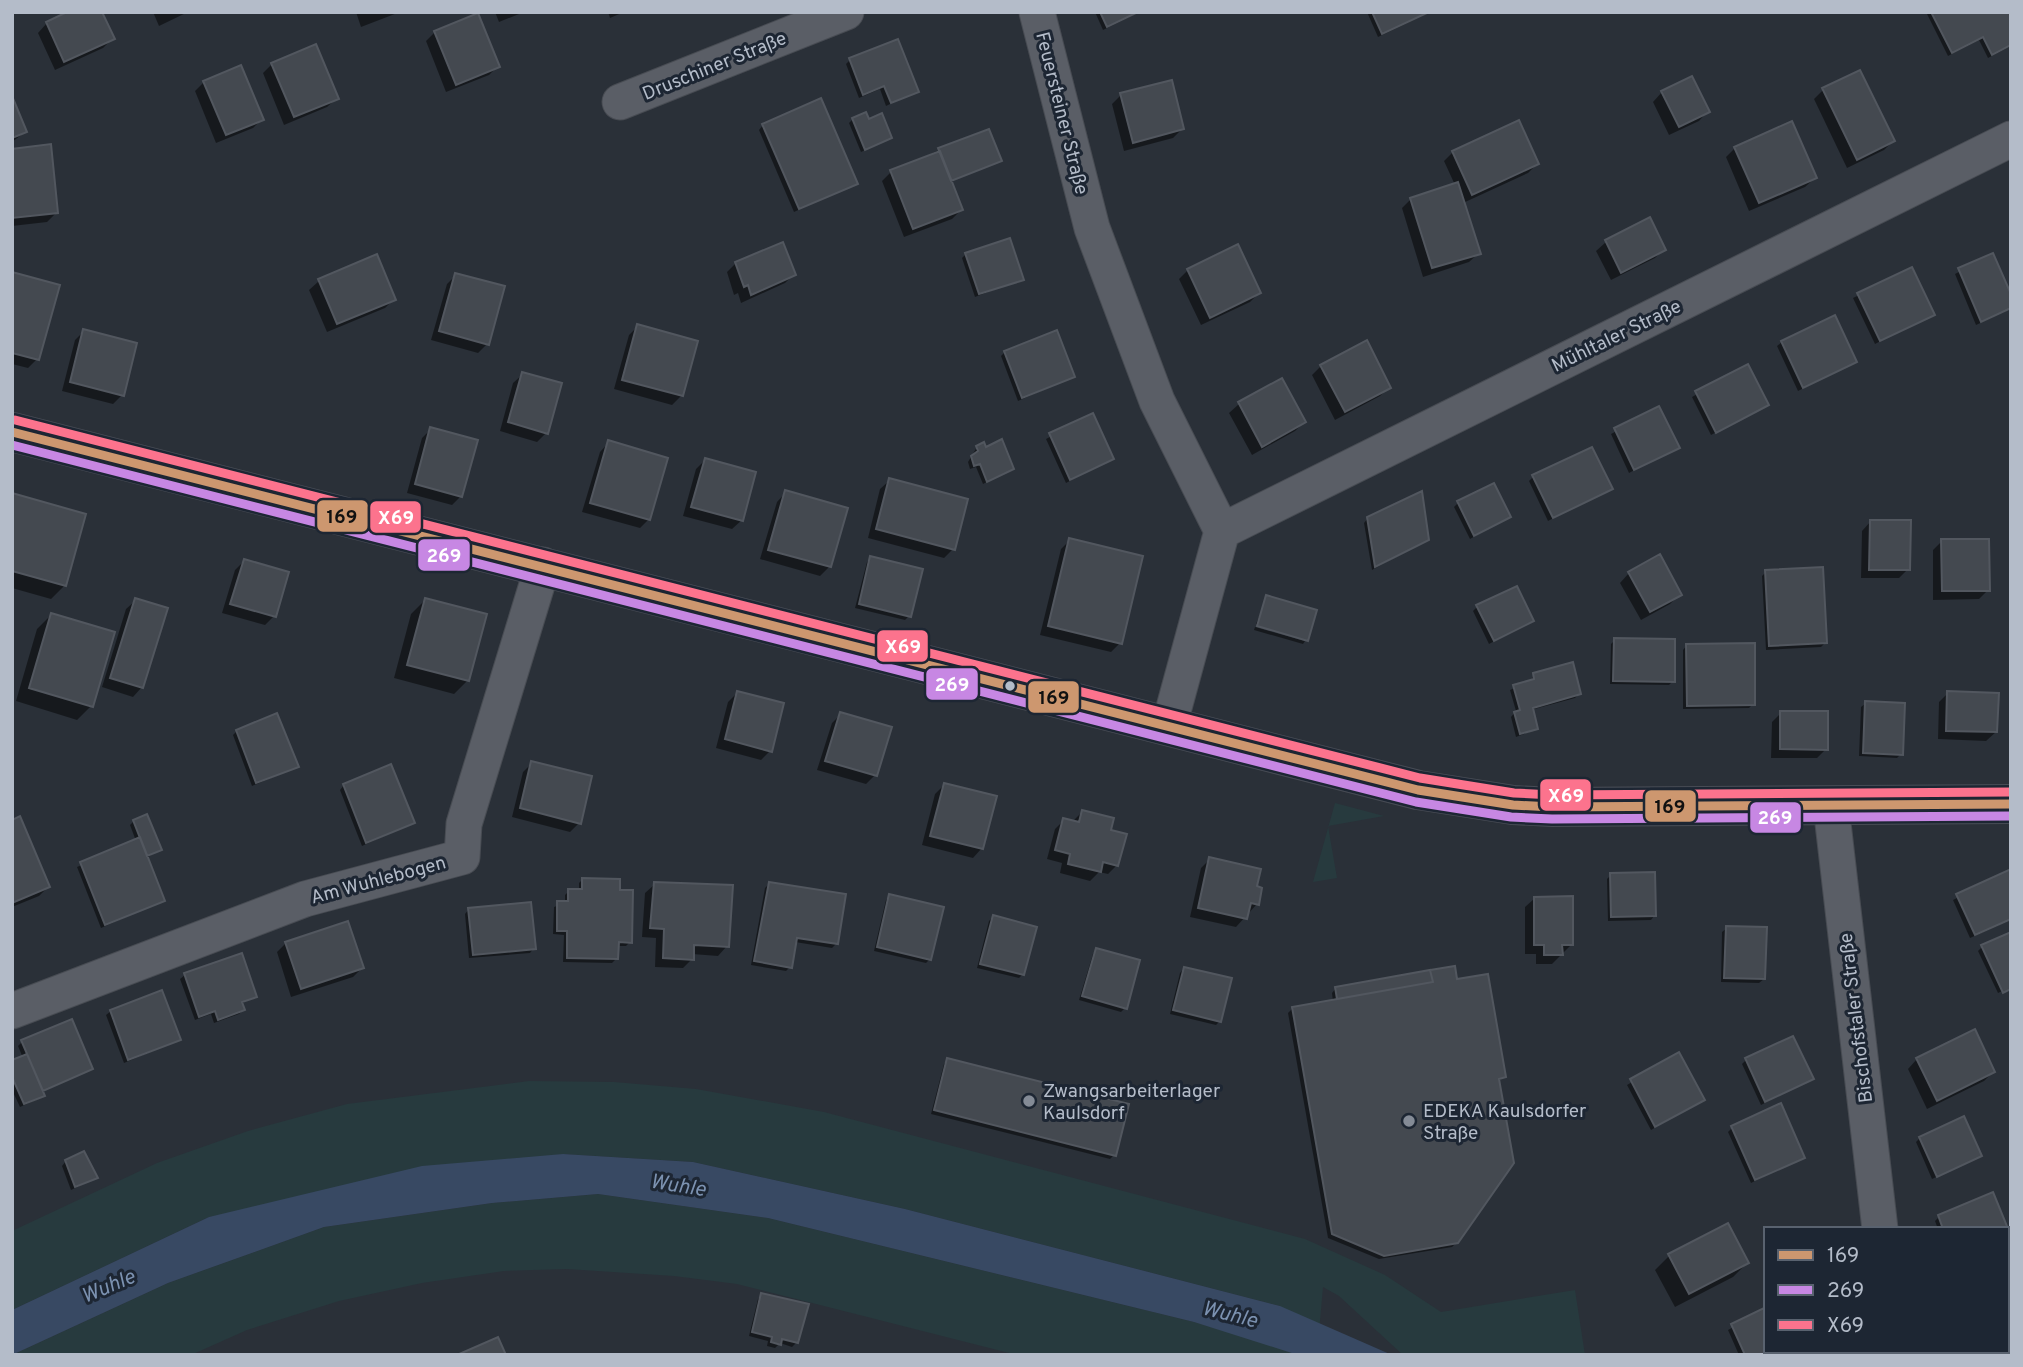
<svg xmlns="http://www.w3.org/2000/svg" width="2023" height="1367" viewBox="0 0 2023 1367" font-family="Overpass,sans-serif">
<style>
.green{fill:#273a3e}
.water{fill:#384963}
.shadow{fill:#0007}
.building{fill:#444950;stroke:#52575f;stroke-width:2}
.lines{fill:none;stroke-linecap:round;stroke-linejoin:round}
.minor-casing{stroke:#484c53;stroke-width:37}
.major-casing{stroke:#484c55;stroke-width:40}
.minor{stroke:#5a5e66;stroke-width:35}
.major{stroke:#5c6168;stroke-width:38}
.bus-1-casing{stroke:#1d2633;stroke-width:14}
.bus-2-casing{stroke:#1d2633;stroke-width:14}
.bus-3-casing{stroke:#1d2633;stroke-width:14}
.bus-1{stroke:#cd976f;stroke-width:9}
.bus-2{stroke:#c787e3;stroke-width:9}
.bus-3{stroke:#fc738d;stroke-width:9}
.bus-dot{fill:#b4bcc9;stroke:#1d2633;stroke-width:2.5}
.poi-dot{fill:#848b96;stroke:#1d2633;stroke-width:2.5}
.labels{text-anchor:middle;stroke-width:6;stroke-linejoin:round;paint-order:stroke}
.street-label{font-size:19px;fill:#b4bcc9;stroke:#1d2633}
.poi-label{font-size:19px;fill:#b4bcc9;stroke:#1d2633;text-anchor:start}
.water-label{font-size:21px;font-style:italic;fill:#7c92b1;stroke:#1d2633}
.line-badge{stroke:#1d2633;stroke-width:2.5}
.badge-label{font-size:19px;text-anchor:middle;font-weight:bold;fill:#fff}
.pale-badge-label{font-size:19px;text-anchor:middle;font-weight:bold;fill:#111}
</style>
<rect width="100%" height="100%" fill="#2a3038"/>
<path class="green" d="M1335 803 1384 816 1328 826 1337 878 1313 882Z
M529 1081 614 1082 696 1089 824 1112 1305 1239 1385 1275 1441 1312 1575 1290 1585 1355H1403L1339 1296 1323 1287 1317 1355H1017L737 1284 674 1276 567 1269 504 1271 422 1283 339 1301 247 1330 191 1355H12L168 1283 324 1227 492 1203 598 1194 768 1218 1194 1322 1293 1351 1280 1306 905 1209 693 1162 563 1154 209 1217 12 1310V1231L157 1163 248 1131 347 1104Z"/>
<path class="water" d="M563 1154 693 1162 905 1209 1280 1306 1392 1355H1298L1194 1322 768 1218 598 1194 492 1203 324 1227 168 1283 12 1355V1310L209 1217 422 1166Z"/>
<path class="shadow" d="M153 12H188L159 26Z
M356 12H400L361 27Z
M495 12H524L499 22Z
M608 12H624L610 18Z
M1095 12H1140L1103 30Z
M1367 12H1431L1378 37Z
M1926 12H2011V46L1988 58 1979 40 1948 56Z
M47 23 112 39 103 48 55 70 38 33Z
M435 32 498 66 489 75 446 92 426 41Z
M850 60 917 91 886 106 880 89 859 98 846 64Z
M272 64 337 98 327 107 284 125 263 73Z
M204 82 262 119 253 128 216 143 195 91Z
M1823 90 1893 141 1884 150 1847 168 1814 99Z
M1662 92 1708 111 1699 121 1669 135 1653 102Z
M1121 95 1182 129 1173 138 1124 151 1112 104Z
M12 100 25 132 12 142Z
M853 119 868 121 890 138 861 152 849 123Z
M763 125 856 183 794 212 759 130Z
M1735 148 1815 178 1805 187 1749 211 1726 157Z
M12 150 56 213 47 222 12 226Z
M939 150 999 161 950 182 961 210 952 219 904 237 882 181 891 172Z
M1453 152 1537 164 1528 173 1463 203 1479 253 1469 262 1423 277 1402 208 1411 199 1455 185 1444 161Z
M1649 219 1664 249 1655 258 1611 280 1596 251 1606 242Z
M966 254 1022 279 975 297 962 258Z
M1992 255 2011 299V309L1976 325 1955 274Z
M376 256 394 299 385 308 327 332 309 290 319 281Z
M736 263 794 274 785 283 741 303 738 293 734 295 727 272Z
M1911 269 1932 314 1875 344 1853 298Z
M1188 270 1259 293 1250 302 1201 325 1179 279Z
M12 274 37 359 28 368 12 364Z
M456 275 487 344 478 353 431 340 447 284Z
M638 326 682 395 672 405 614 389 629 335Z
M84 331 122 395 113 404 62 391 75 340Z
M1782 342 1855 362 1798 391 1777 346Z
M1005 352 1073 377 1018 401 1001 356Z
M1321 366 1389 387 1380 396 1335 420 1312 375Z
M1747 366 1767 405 1711 435 1692 397Z
M523 374 546 433 537 442 500 431 513 383Z
M1281 380 1304 422 1295 431 1252 455 1229 413 1239 404Z
M1659 409 1677 447 1629 473 1611 434Z
M1092 415 1112 459 1066 483 1046 439Z
M431 429 461 496 452 505 407 493 422 438Z
M609 442 649 519 640 528 582 512 600 452Z
M977 447 985 449 1012 469 983 484 976 467 970 469 968 462Z
M705 460 742 520 732 529 683 516 696 469Z
M1533 477 1610 488 1548 521 1529 481Z
M890 480 953 549 944 558 868 538 880 489Z
M786 492 846 509 829 567 820 576 760 559 777 502Z
M12 495 65 585 51 599 12 588Z
M1458 503 1509 517 1470 539 1454 507Z
M1368 518 1427 540 1372 570 1364 523Z
M1871 521 1908 569 1899 578H1861L1862 531Z
M1070 540 1120 643 1111 652 1040 635 1061 549Z
M1942 541 1988 590 1979 599 1933 600V550Z
M871 558 909 616 905 620 855 608 867 562Z
M244 561 274 616 265 625 222 613 235 570Z
M1766 572 1825 643 1821 647 1766 650 1762 576Z
M1629 573 1680 594 1670 604 1641 620 1620 583Z
M1267 597 1307 638 1256 624Z
M136 600 142 687 133 697 102 687 126 609Z
M425 600 468 680 454 694 394 678 411 614Z
M1477 607 1532 621 1489 644 1473 611Z
M51 615 91 706 77 720 16 701 37 629Z
M1255 627 1305 641 1303 644 1254 630Z
M1615 640 1673 681 1669 685 1610 684 1611 644Z
M1687 645 1753 704 1749 708 1683 709V650Z
M1534 674 1579 694 1575 698 1531 710 1537 729 1516 737 1511 717 1516 711 1510 690 1531 681Z
M737 693 770 751 761 760 716 748 728 702Z
M1948 693 1996 732 1986 741 1938 739 1939 702Z
M1866 703 1901 754 1897 758 1859 756 1861 707Z
M1781 713 1826 749 1817 758H1771L1772 722Z
M841 714 875 775 866 784 817 770 832 723Z
M237 731 297 767 252 786 233 735Z
M532 763 579 823 570 832 512 817 523 772Z
M344 785 413 823 362 846 340 790Z
M944 785 982 848 973 858 922 845 935 794Z
M1082 812 1109 832 1117 865 1108 874 1099 872 1090 881 1060 873 1062 863 1047 859 1055 829 1064 820 1073 821Z
M12 821 48 887 39 896 12 907Z
M134 821 160 850 146 858 163 901 101 928 77 867 136 841 130 825Z
M1210 859 1255 888 1257 904 1236 927 1190 917 1201 868Z
M2011 871V920L1970 938 1953 900Z
M1611 875 1655 915 1651 920 1608 921 1607 879Z
M583 879 618 892 630 942 626 946H617L616 959 612 963 563 962 564 935 553 934 554 907 565 903V895L569 891H579V883Z
M655 884 727 946 718 956 692 954V959L683 968 655 967 656 938 642 937 645 893Z
M769 884 836 944 832 948 795 942 790 967 786 971 751 965 765 888Z
M890 896 930 959 926 963 874 951 886 900Z
M1535 898 1572 944 1552 964H1536V954H1525V907Z
M469 909 534 948 530 953 469 958 465 914Z
M993 917 1023 974 1019 978 977 968 989 921Z
M1727 928 1764 979 1759 983 1721 982 1722 932Z
M286 943 362 968 353 977 291 997 277 952Z
M1982 947 2011 987 1998 993 1978 951Z
M1097 950 1125 1008 1121 1012 1079 1000 1093 954Z
M1184 968 1220 1021 1216 1025 1170 1014 1180 973Z
M1453 968 1456 981 1504 1077 1498 1081 1457 1242 1452 1247 1379 1259 1328 1238 1288 1013 1292 1009 1333 1002 1332 993 1336 988Z
M185 975 255 996 241 1004 243 1010 239 1014 214 1023 211 1014 195 1020 180 979Z
M111 1011 179 1040 124 1063 106 1015Z
M22 1042 91 1069 42 1092 38 1099 20 1107 12 1090V1062L23 1058 18 1046Z
M1679 1054 1703 1100 1651 1130 1627 1085Z
M1917 1059 1993 1072 1984 1081 1927 1109 1908 1069Z
M948 1060 1114 1155 1110 1159 931 1114 944 1064Z
M1746 1060 1812 1079 1761 1105 1742 1064Z
M1732 1128 1803 1157 1751 1183 1728 1132Z
M1920 1138 1980 1156 1932 1179 1916 1142Z
M66 1161 96 1178 71 1190 62 1166Z
M1992 1194 2006 1229H1938L1935 1221 1939 1217Z
M1669 1256 1747 1263 1733 1277 1675 1307 1655 1270Z
M762 1295 796 1343 792 1347 780 1343 775 1348 767 1346 768 1341 749 1336 758 1299Z
M1763 1311 1766 1351 1783 1355H1739L1728 1330Z
M2007 1315 2011 1322 2007 1328Z
M1950 1351H1963L1956 1355Z"/>
<path class="building" d="M67 12H102L115 39 64 62 46 22Z
M1100 12H1138L1107 27Z
M1372 12H1429L1382 34Z
M1931 12H2011V45L1992 55 1983 37 1952 53Z
M478 13 500 67 456 85 434 31Z
M898 39 919 92 891 103 884 86 863 95 849 58Z
M316 44 339 99 294 117 271 63Z
M241 65 264 120 226 135 203 81Z
M1860 70 1895 141 1857 160 1822 88Z
M1692 76 1710 112 1679 127 1661 91Z
M1172 80 1184 129 1133 143 1120 93Z
M12 96 27 132 12 138Z
M821 98 858 184 799 209 762 124Z
M866 112 869 119 882 113 892 138 865 150 852 118Z
M1519 120 1539 164 1472 195 1452 151Z
M1792 121 1817 178 1759 203 1734 147Z
M989 129 1002 161 951 181 938 148Z
M51 144 58 213 12 218V149Z
M940 151 963 210 913 229 890 170Z
M1458 182 1481 254 1432 268 1410 198Z
M1650 217 1666 250 1621 273 1605 240Z
M1010 238 1024 280 979 294 965 253Z
M783 242 796 275 751 295 748 285 744 287 735 262Z
M1238 244 1261 293 1210 318 1187 269Z
M1993 253 2011 294V308L1981 322 1958 268Z
M377 254 396 300 337 324 318 279Z
M1912 267 1935 315 1880 341 1857 293Z
M12 272 60 285 39 360 12 353Z
M455 273 505 286 489 345 439 331Z
M1835 315 1857 362 1803 388 1781 341Z
M637 324 698 341 683 396 622 380Z
M83 329 137 343 124 396 70 382Z
M1057 330 1075 377 1022 398 1004 351Z
M1367 340 1391 388 1345 412 1320 365Z
M1748 364 1769 405 1716 433 1695 391Z
M522 372 562 383 548 434 508 422Z
M1282 378 1306 422 1262 447 1238 402Z
M1659 406 1680 448 1634 470 1614 428Z
M1093 413 1114 459 1070 480 1049 433Z
M430 427 478 440 462 497 415 484Z
M1002 439 1014 469 987 482 980 464 974 466 971 456 978 451 976 446 984 442 986 447Z
M608 440 668 458 650 520 590 503Z
M1592 447 1613 489 1553 518 1532 475Z
M705 458 756 472 743 521 691 507Z
M889 478 968 499 955 550 876 529Z
M1494 483 1511 517 1474 536 1457 501Z
M785 490 848 508 831 567 768 550Z
M1422 491 1429 540 1375 567 1367 517Z
M12 493 86 514 66 586 12 571Z
M1870 520H1911L1910 570H1869Z
M1069 538 1143 556 1122 644 1048 626Z
M1941 539H1989L1990 591H1942Z
M1660 554 1682 595 1650 612 1628 572Z
M870 556 923 569 911 617 859 604Z
M244 559 289 572 276 617 230 604Z
M1823 567 1827 643 1769 646 1765 570Z
M1517 586 1534 621 1494 641 1476 605Z
M1266 595 1317 610 1308 641 1257 626Z
M135 598 168 608 143 688 110 678Z
M425 598 487 614 469 681 407 665Z
M51 613 115 632 93 707 29 688Z
M1614 638 1675 639V682L1613 681Z
M1755 643V705L1687 706 1686 644Z
M1573 662 1581 694 1533 708 1538 729 1520 734 1514 712 1520 710 1513 685 1534 679 1533 673Z
M737 691 784 703 772 752 725 739Z
M1947 691 1999 693 1997 732 1946 731Z
M1865 701 1905 703 1903 755 1863 753Z
M1780 711H1828V750L1780 749Z
M840 712 892 727 877 776 825 761Z
M277 713 299 767 256 783 236 730Z
M531 761 592 776 581 824 520 808Z
M391 764 415 823 366 843 343 784Z
M944 783 997 796 983 849 930 836Z
M1082 810 1114 818 1111 830 1127 834 1118 866 1103 862 1101 872 1068 864 1070 854 1055 850 1063 818 1079 822Z
M147 814 162 850 147 856 133 820Z
M20 816 50 887 12 903V820Z
M140 837 165 901 105 925 80 862Z
M1209 857 1261 869 1257 886 1262 888 1259 905 1251 903 1247 919 1198 908Z
M2011 869V919L1975 935 1956 894Z
M1655 872 1656 916 1611 917 1610 873Z
M582 878 620 879V890H633L632 943 619 942 618 959 567 958V931H557V901H568V889H582Z
M654 882 733 885 729 947 694 945V960L663 958 664 929 650 928Z
M769 882 846 894 838 944 797 938 792 968 754 961Z
M889 894 944 907 931 960 877 947Z
M1573 896V945H1562L1563 955H1544V945H1534V897Z
M531 902 536 949 473 955 468 908Z
M993 915 1037 927 1024 975 980 964Z
M348 921 364 968 301 989 285 942Z
M1726 926 1767 927 1765 979 1724 978Z
M2011 932V989L2003 993 1981 945Z
M1096 948 1140 960 1127 1009 1082 996Z
M242 953 257 997 242 1002 245 1010 218 1020 215 1011 199 1017 184 973Z
M1455 966 1457 979 1488 974 1506 1077 1499 1079 1514 1163 1458 1243 1384 1256 1332 1234 1292 1007 1433 982 1430 970Z
M1184 967 1232 978 1221 1022 1173 1010Z
M1430 970 1433 982 1337 999 1335 987Z
M162 990 181 1040 128 1060 110 1010Z
M72 1019 93 1069 43 1091 21 1040Z
M1975 1029 1995 1072 1937 1101 1916 1058Z
M1793 1036 1814 1079 1765 1102 1745 1058Z
M1679 1052 1705 1100 1655 1127 1630 1079Z
M27 1054 45 1096 24 1104 12 1077V1060Z
M947 1058 1129 1104 1116 1156 934 1110Z
M1781 1103 1805 1158 1755 1180 1731 1126Z
M1964 1116 1982 1156 1937 1177 1919 1137Z
M84 1151 98 1178 75 1187 65 1160Z
M1993 1192 2011 1236 2007 1237V1229H1943L1938 1215Z
M1728 1223 1749 1263 1689 1294 1668 1254Z
M761 1293 809 1304 798 1343 782 1339 781 1345 771 1342 772 1337 752 1332Z
M1764 1308 1766 1351H1784L1785 1355H1745L1731 1324Z
M498 1337 506 1355H457Z"/>
<g class="lines">
<g class="minor-casing">
<path id="minor" d="M1037 12 1092 228 1157 401 1222 531 1169 726
M620 102 846 12
M1222 531 2011 139
M1831 806 1880 1229
M12 1011 305 899 462 857 464 824 543 565
M1884 1351V1355"/>
</g>
<g class="major-casing">
<path id="major" d="M12 432 1418 790 1513 805 1553 807 2011 804"/>
</g>
<use href="#minor" class="minor"/>
<use href="#major" class="major"/>
<g class="bus-1-casing">
<path id="bus-1" d="M12 432 1418 790 1513 805 1553 807 2011 804"/>
</g>
<g class="bus-2-casing">
<path id="bus-2" d="M12 445 1416 802 1511 817 1552 819 2011 816"/>
</g>
<g class="bus-3-casing">
<path id="bus-3" d="M15 420 1420 778 1514 793 1553 795 2011 792"/>
</g>
<use href="#bus-1" class="bus-1"/>
<use href="#bus-2" class="bus-2"/>
<use href="#bus-3" class="bus-3"/>
</g>
<circle class="bus-dot" cx="1010" cy="686" r="6"/>
<g class="poi-dot">
<circle cx="1029" cy="1101" r="7"/>
<circle cx="1409" cy="1121" r="7"/>
</g>
<g class="labels">
<g class="street-label">
<text transform="translate(714 65) rotate(-22)" y="7">Druschiner Straße</text>
<text transform="translate(1063 113) rotate(76)" y="7">Feuersteiner Straße</text>
<text transform="translate(1616 335) rotate(-26)" y="7">Mühltaler Straße</text>
<text transform="translate(378 879) rotate(-15)" y="7">Am Wuhlebogen</text>
<text transform="translate(1855 1018) rotate(-97)" y="7">Bischofstaler Straße</text>
</g>
<g class="poi-label">
<text x="1043" y="1097">Zwangsarbeiterlager<tspan x="1043" dy="22">Kaulsdorf</tspan></text>
<text x="1423" y="1117">EDEKA Kaulsdorfer<tspan x="1423" dy="22">Straße</tspan></text>
</g>
<g class="water-label">
<text transform="translate(678 1185) rotate(9)" y="7">Wuhle</text>
<text transform="translate(108 1286) rotate(-23)" y="7">Wuhle</text>
<text transform="translate(1230 1314) rotate(14)" y="7">Wuhle</text>
</g>
</g>
<g class="line-badge">
<rect x="316" y="499" width="53" height="34" rx="7" fill="#cd976f"/>
<rect x="369" y="500" width="53" height="34" rx="7" fill="#fc738d"/>
<rect x="417" y="538" width="54" height="34" rx="7" fill="#c787e3"/>
<rect x="876" y="629" width="53" height="34" rx="7" fill="#fc738d"/>
<rect x="925" y="667" width="54" height="34" rx="7" fill="#c787e3"/>
<rect x="1027" y="680" width="53" height="34" rx="7" fill="#cd976f"/>
<rect x="1539" y="778" width="53" height="34" rx="7" fill="#fc738d"/>
<rect x="1644" y="789" width="53" height="34" rx="7" fill="#cd976f"/>
<rect x="1749" y="801" width="53" height="33" rx="7" fill="#c787e3"/>
</g>
<g class="badge-label">
<text x="396" y="524">X69</text>
<text x="444" y="562">269</text>
<text x="903" y="653">X69</text>
<text x="952" y="691">269</text>
<text x="1566" y="802">X69</text>
<text x="1775" y="824">269</text>
</g>
<g class="pale-badge-label">
<text x="342" y="523">169</text>
<text x="1054" y="704">169</text>
<text x="1670" y="813">169</text>
</g>
<rect width="2023" height="1367" fill="none" stroke="#b4bcc9" stroke-width="28"/>
<rect x="1764" y="1227" width="245" height="126" fill="#1d2633" stroke="#59626f" stroke-width="2"/>
<rect x="1778" y="1250" width="35" height="10" fill="#cd976f" stroke="#59626f" stroke-width="2"/>
<text x="1827" y="1262" font-size="21" fill="#b4bcc9">169</text>
<rect x="1778" y="1285" width="35" height="10" fill="#c787e3" stroke="#59626f" stroke-width="2"/>
<text x="1827" y="1297" font-size="21" fill="#b4bcc9">269</text>
<rect x="1778" y="1320" width="35" height="10" fill="#fc738d" stroke="#59626f" stroke-width="2"/>
<text x="1827" y="1332" font-size="21" fill="#b4bcc9">X69</text>
</svg>
